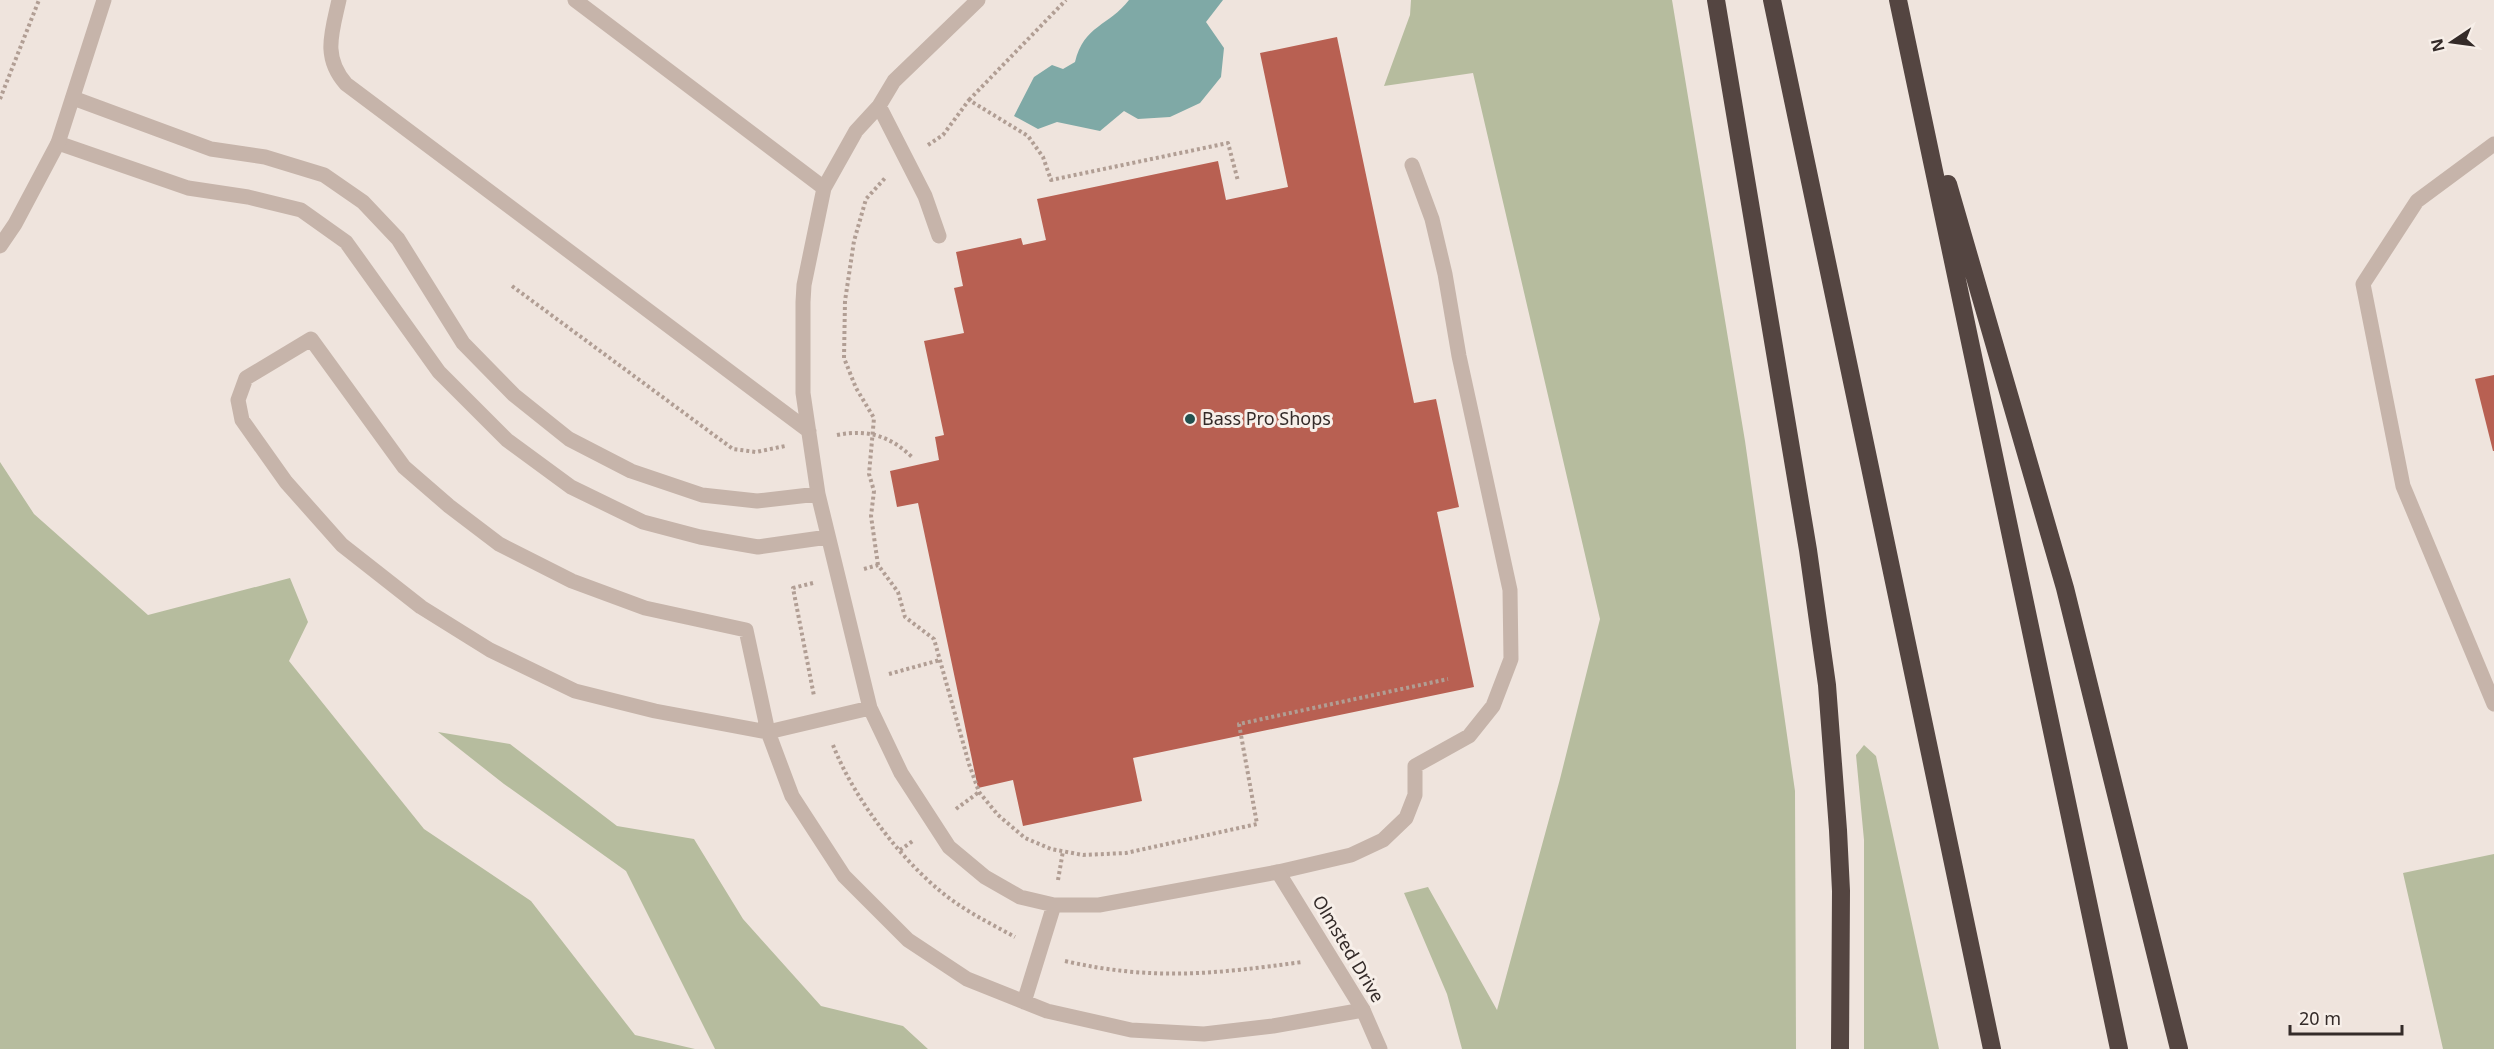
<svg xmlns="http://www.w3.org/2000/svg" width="2494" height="1049" viewBox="0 0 2494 1049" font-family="'Noto Sans',sans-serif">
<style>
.green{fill:#b6bc9e}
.water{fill:#7fa9a6}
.building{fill:#b86052}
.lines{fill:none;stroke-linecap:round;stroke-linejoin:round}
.path{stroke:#b19e94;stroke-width:4;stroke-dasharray:3 3;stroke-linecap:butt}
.lane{stroke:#c6b4aa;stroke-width:15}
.street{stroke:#c6b4aa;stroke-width:15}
.highway{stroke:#544541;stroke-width:18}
.poi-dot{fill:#23514f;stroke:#f7efe9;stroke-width:2}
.labels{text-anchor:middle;stroke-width:6;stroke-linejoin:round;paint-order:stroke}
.poi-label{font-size:18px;fill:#342b29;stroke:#f7efe9;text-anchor:start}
.street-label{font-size:18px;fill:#342b29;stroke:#f7efe9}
</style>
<rect width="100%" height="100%" fill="#efe4dd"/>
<path class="green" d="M1411 0H1672L1745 441 1795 791 1796 1049H1462L1447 994 1404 893 1428 887 1497 1010 1560 779 1600 619 1473 73 1384 86 1410 15Z
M0 462 34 514 148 615 290 578 308 622 289 661 424 829 531 901 635 1035 695 1049H0Z
M438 732 510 744 617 826 694 839 743 919 821 1006 903 1026 928 1049H715L626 871 504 784Z
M1864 745 1876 756 1939 1049H1864V840L1856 755Z
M2494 854V1049H2443L2403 873Z"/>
<path class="water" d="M1129 0H1223L1206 22 1224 48 1221 77 1200 103 1170 117 1138 119 1124 111 1100 131 1057 122 1038 129 1014 116 1034 77 1052 65 1063 69 1075 62C1084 25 1109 26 1129 0Z"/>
<path class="building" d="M1337 37 1414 403 1436 399 1459 507 1437 512 1474 687 1133 758 1142 801 1023 826 1013 780 978 788 918 503 897 507 890 471 939 460 935 437 944 435 924 341 964 333 954 288 963 286 956 252 1021 238 1023 245 1046 240 1037 199 1218 161 1226 200 1288 187 1260 53Z
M2494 375V451H2493L2475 379Z"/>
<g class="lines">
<path class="path" d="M0 99 39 0
M969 100 1066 0
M928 145 943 135 969 100 1028 136 1043 157 1051 180 1228 143 1238 181
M512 286 733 449 756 452 785 446
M837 435C868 429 890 436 912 457
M878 565 871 516 874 491 869 474 874 418 856 388 844 358 845 301 854 241 866 199 886 177
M864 569 878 565 898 592 905 617 934 639 969 764 979 792 998 815 1025 838 1051 849 1083 855 1126 853 1257 824 1239 724 1448 679
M813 583 793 588 814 696
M889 674 940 660
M833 745C854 800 909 872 959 905 977 917 997 927 1015 937
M956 809 979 792
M900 850 914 840
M1058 880 1063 851
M1065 961C1152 981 1215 974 1302 962"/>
<path class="lane" d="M339 0C332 32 322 57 346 84L809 431
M575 0 824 188 804 285 803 302V393L818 494 870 708 901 773 949 847 985 877 1020 897 1054 905H1099L1278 872 1351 855 1383 840 1406 818 1415 795V766L1469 736 1493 706 1511 659 1510 590 1459 356 1445 274 1432 219 1412 165
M73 98 211 149 265 157 324 175 363 202 398 239 463 343 514 395 569 439 631 471 702 495 757 501 818 494
M879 106 925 196 939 236
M58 143 188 188 248 197 301 210 346 242 439 372 507 440 571 487 643 522 700 537 758 547 828 537
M2494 144 2417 201 2363 284 2403 486 2494 704
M824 188 856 131 879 106 894 81 978 0
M870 708 768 732 655 711 575 691 490 650 421 607 342 545 286 482 242 420 238 400 246 378 311 339 404 467 449 506 499 544 572 581 645 608 746 630 768 732 792 796 844 876 908 940 967 979 1047 1011 1131 1030 1204 1034 1273 1026 1363 1010
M1024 1002 1054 905"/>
<path class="street" d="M0 246 15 224 58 143 104 0
M1278 872 1363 1010 1380 1049"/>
<path class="highway" d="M1716 0 1808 550 1827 685 1838 830 1841 891 1840 1049
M1772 0 1992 1049
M1898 0 2119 1049
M1948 184 2065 588 2179 1049"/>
</g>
<circle class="poi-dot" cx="1190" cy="419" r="6"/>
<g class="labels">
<g class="poi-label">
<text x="1202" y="425">Bass Pro Shops</text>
</g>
<g class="street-label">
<text transform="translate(1348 949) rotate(59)" y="6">Olmsted Drive</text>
</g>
</g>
<g transform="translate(2452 42) rotate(257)" stroke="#f7efe9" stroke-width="4.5" paint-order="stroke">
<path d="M0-4.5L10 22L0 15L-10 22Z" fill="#342b29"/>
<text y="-9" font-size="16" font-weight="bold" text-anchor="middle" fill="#342b29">N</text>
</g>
<path d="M2290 1025v9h112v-9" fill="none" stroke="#342b29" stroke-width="3"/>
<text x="2299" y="1025" font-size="18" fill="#342b29" stroke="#f7efe9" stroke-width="4.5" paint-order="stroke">20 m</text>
</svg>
